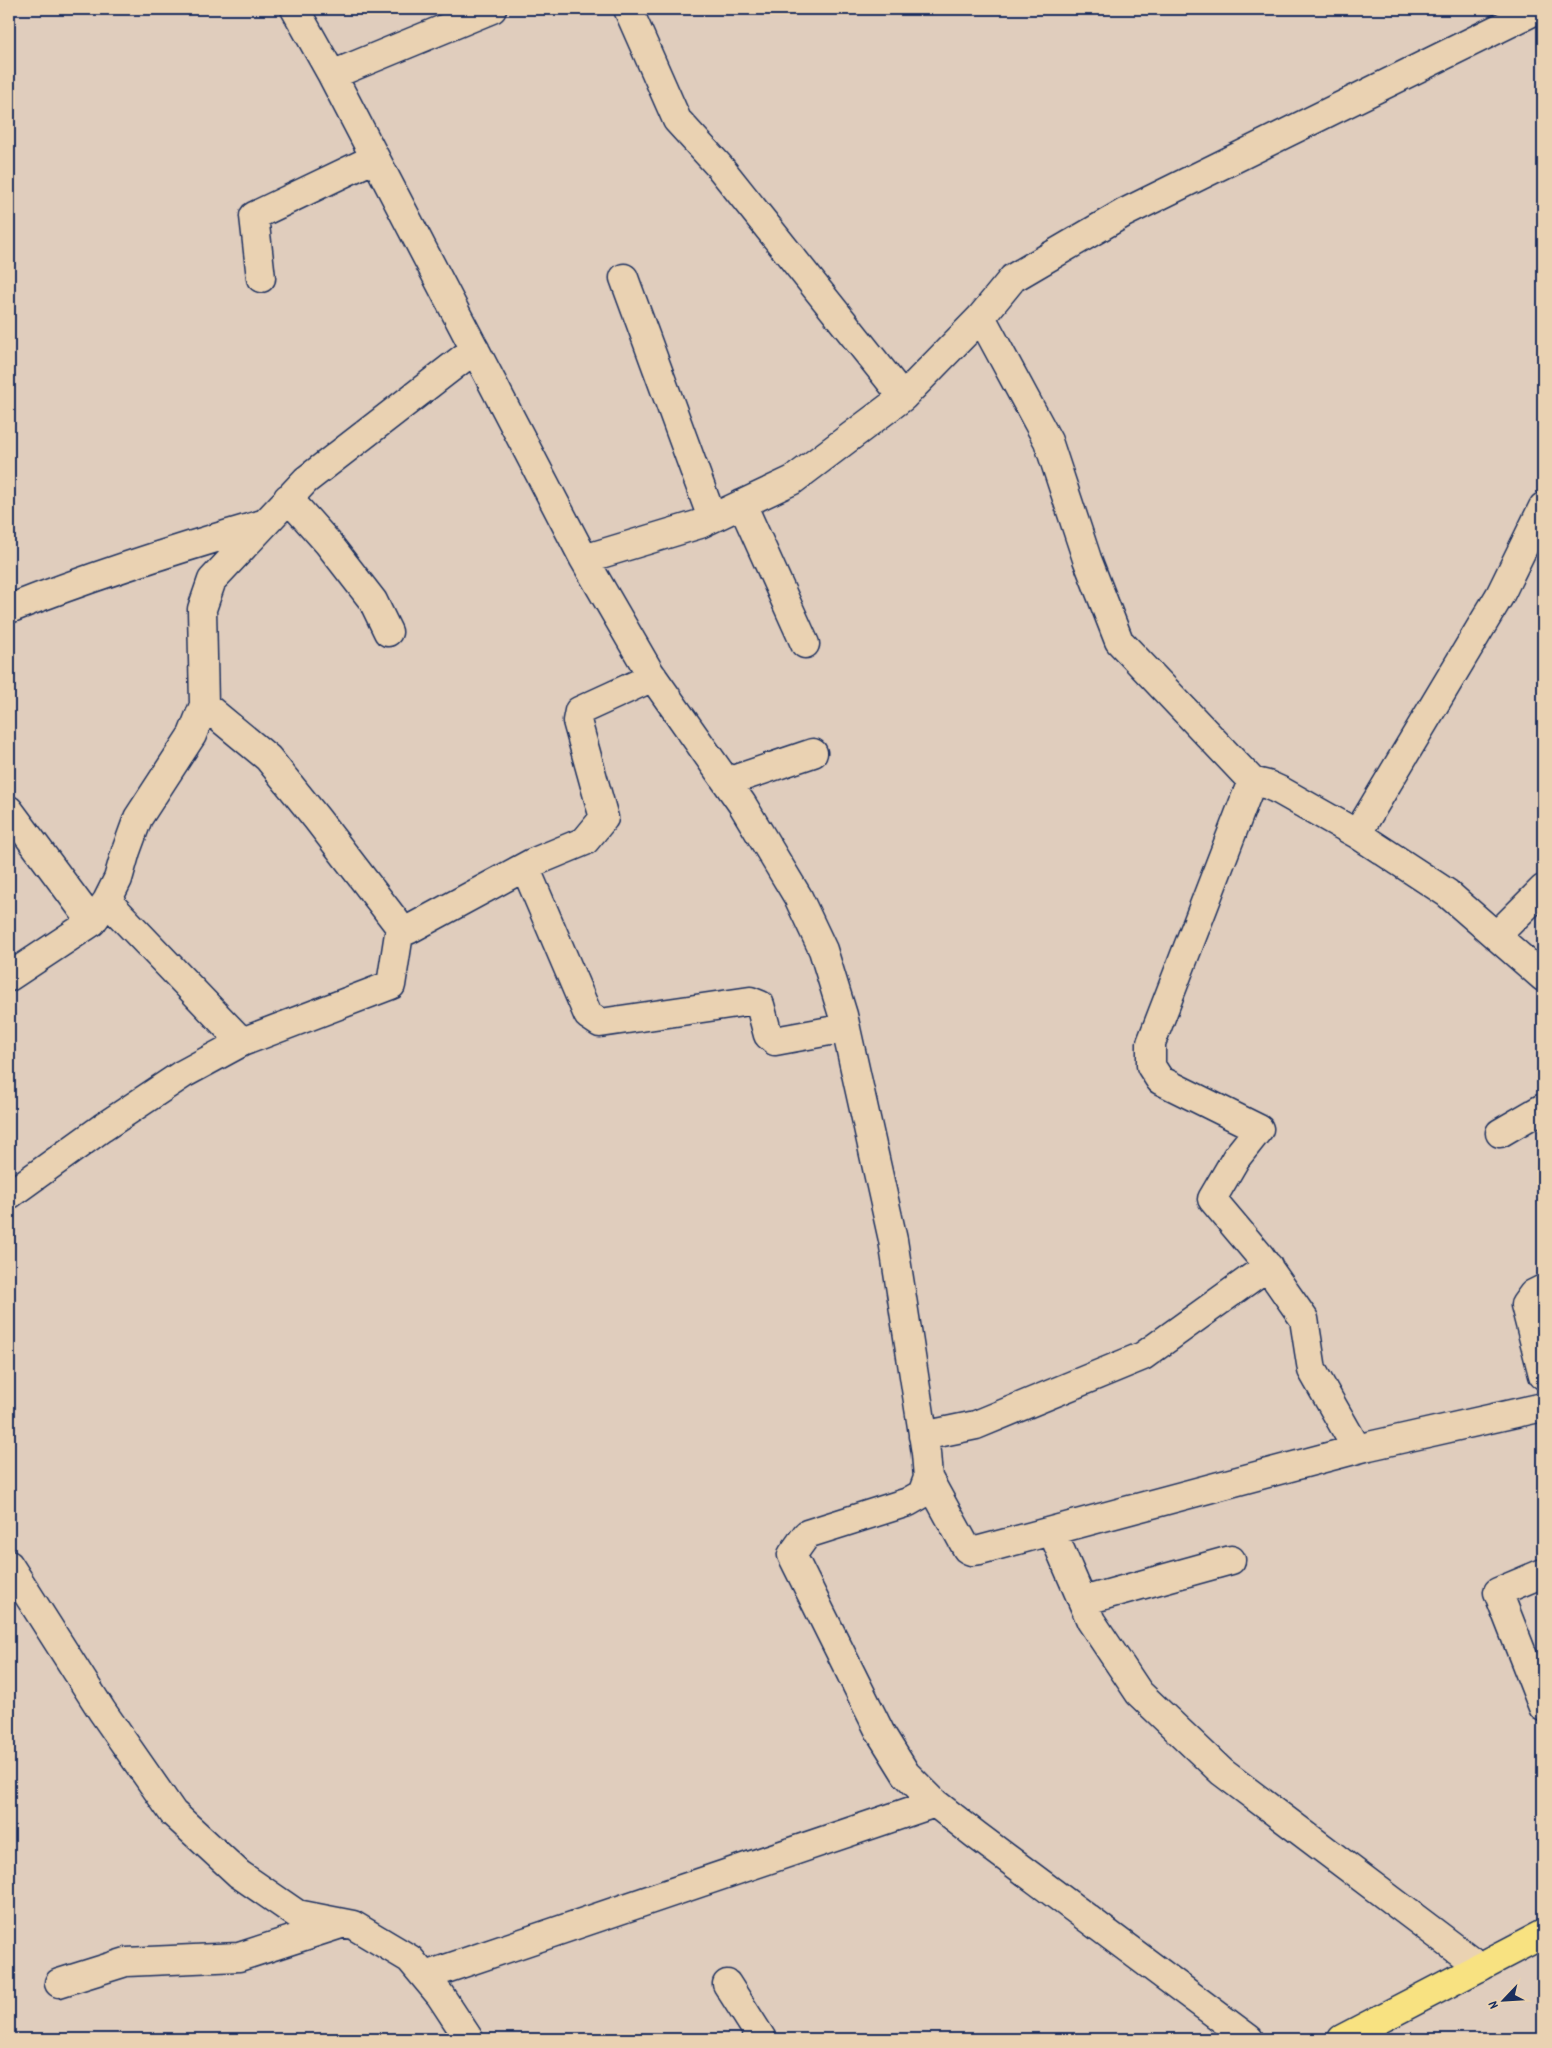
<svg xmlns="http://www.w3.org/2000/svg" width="1552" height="2048" viewBox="0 0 1552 2048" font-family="Dekko,sans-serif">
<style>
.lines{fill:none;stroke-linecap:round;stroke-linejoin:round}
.street-casing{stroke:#1b2f5e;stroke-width:31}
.primary-casing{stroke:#1b2f5e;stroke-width:31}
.street{stroke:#ead2b2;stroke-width:28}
.primary{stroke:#f8e281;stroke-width:28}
</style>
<rect width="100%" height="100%" fill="#e0cdbd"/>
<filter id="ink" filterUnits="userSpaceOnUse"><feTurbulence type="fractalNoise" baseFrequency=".02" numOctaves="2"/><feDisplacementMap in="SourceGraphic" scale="10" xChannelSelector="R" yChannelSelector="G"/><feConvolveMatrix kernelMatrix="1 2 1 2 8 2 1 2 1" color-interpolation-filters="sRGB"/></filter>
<g filter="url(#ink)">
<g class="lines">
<g class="street-casing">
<path id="street" d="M295 9 332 75 584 559 650 673 742 804 798 897 823 950 843 1015 893 1240 926 1453 928 1478 922 1494 908 1502 807 1534 792 1555 880 1732 906 1774 935 1803 976 1835 1249 2039
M628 9 677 120 719 166 903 397
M332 75 492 9
M261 278 254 216 375 158
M624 278 712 518
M981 317 1048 441 1087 559 1119 641 1252 781 1268 785 1281 791 1357 834 1447 893 1543 977
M288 498 328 543 373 601 388 632
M742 504 805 644
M584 559 700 524 793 480 903 397 981 317 1013 278 1124 213 1538 9
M9 609C92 576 177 549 263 524
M204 705 268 758 317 819 400 927 408 930 532 863 585 841 604 818 577 721 579 711 653 677
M1252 781 1151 1043V1066L1160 1080 1259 1129 1236 1158 1212 1199 1260 1256 1304 1319 1312 1370 1357 1449
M727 782 813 753
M9 810 92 922
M1357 834 1500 595 1543 507
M525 867 588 1015 600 1023 750 1001 760 1005 768 1035 775 1041 846 1028
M107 901 242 1042
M1496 936 1543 889
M9 977 92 922 107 901 118 879 126 851 138 818 192 735 204 705 202 609 212 580 306 480 475 349
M1500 1133 1543 1108
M9 1195 102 1128 183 1074 242 1042 391 985 400 927
M1543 1289 1533 1294 1525 1305 1543 1375
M923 1436 976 1425 1143 1356 1268 1266
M928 1478 967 1549 971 1551 980 1550 1369 1446 1543 1407
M1052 1531 1091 1621 1139 1693 1222 1772 1480 1967
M9 1565 102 1711 173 1813 239 1874 297 1914 353 1925 410 1959 440 1995 469 2039
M1543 1573 1498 1592 1543 1707
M1083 1601 1231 1560
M425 1976 935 1803
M59 1983 126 1962 239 1957 341 1924
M727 1984 762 2039"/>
</g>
<g class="primary-casing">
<path id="primary" d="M1342 2039 1543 1934"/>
</g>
<use href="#street" class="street"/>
<use href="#primary" class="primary"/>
</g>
</g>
<rect width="1552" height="2048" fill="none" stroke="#ead2b2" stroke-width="30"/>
<rect x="15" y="15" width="1522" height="2018" fill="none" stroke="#1b2f5e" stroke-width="2" filter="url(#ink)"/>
<g transform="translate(1504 2000) rotate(245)" stroke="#ead2b2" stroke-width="4" paint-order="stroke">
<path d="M0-4L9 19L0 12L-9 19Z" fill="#1b2f5e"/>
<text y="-8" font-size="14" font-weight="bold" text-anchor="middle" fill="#1b2f5e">N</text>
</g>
</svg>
